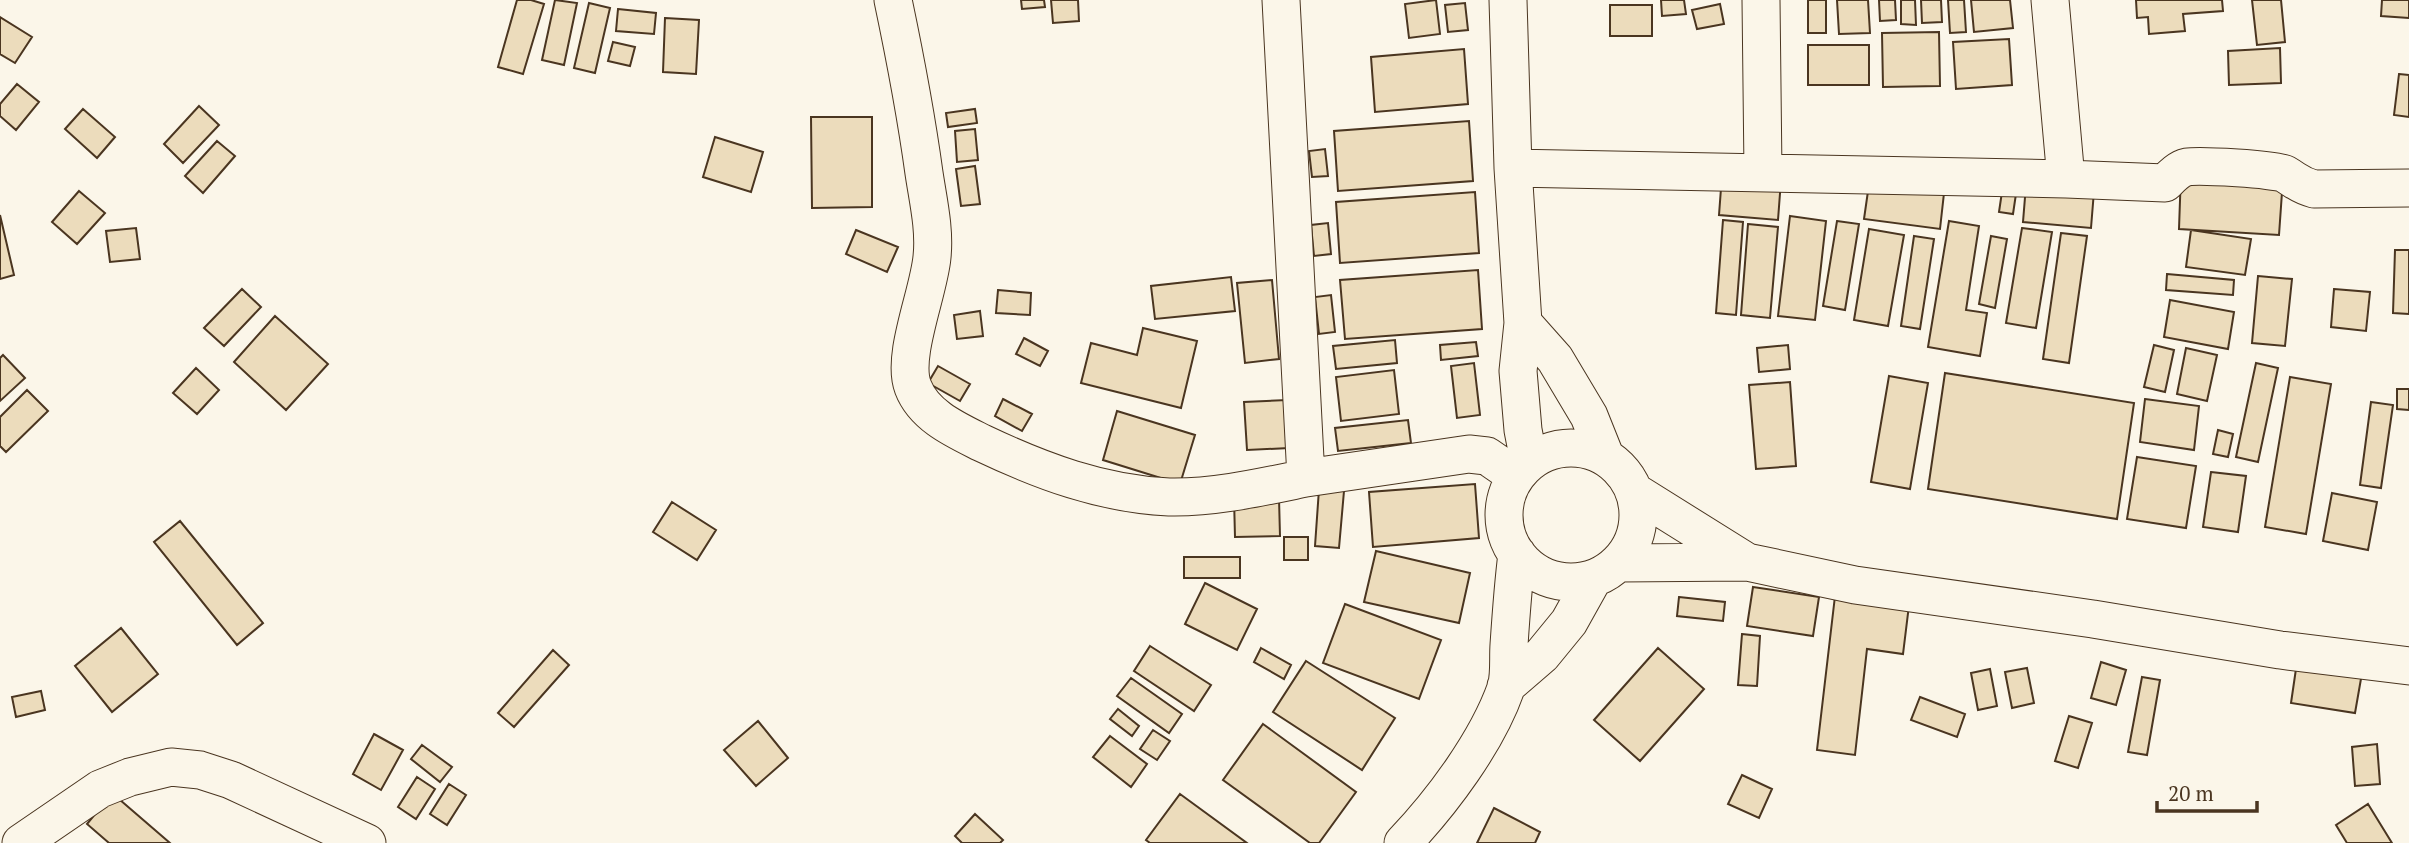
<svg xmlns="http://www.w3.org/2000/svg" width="2409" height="843" viewBox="0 0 2409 843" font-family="'PT Serif',serif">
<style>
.building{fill:#ecdcbc;stroke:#4a3520;stroke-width:2}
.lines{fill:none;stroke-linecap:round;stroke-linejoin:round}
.minor-casing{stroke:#4a3520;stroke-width:39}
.minor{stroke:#fbf6e9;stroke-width:37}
</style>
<rect width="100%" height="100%" fill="#fbf6e9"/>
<path class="building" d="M517 0H531L544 4 523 74 498 67Z
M555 0 577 3 564 65 542 60Z
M1021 0H1044L1045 7 1022 9Z
M1051 0H1078L1079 21 1053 23Z
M1436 0 1440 34 1409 38 1405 4Z
M1661 0H1684L1686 14 1662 16Z
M1808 0H1826V33H1808Z
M1837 0H1868L1870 33 1839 34Z
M1879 0H1895L1896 20 1880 21Z
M1901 0H1915L1916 25 1901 24Z
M1921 0H1941L1942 22 1922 23Z
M1948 0H1964L1966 32 1950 33Z
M1971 0H2010L2013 28 1974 32Z
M2136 0H2222L2223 11 2183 14 2185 31 2149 34 2148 17 2137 18Z
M2252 0H2281L2285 42 2257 45Z
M2382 0H2409V18L2381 16Z
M589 3 610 8 595 73 574 68Z
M1465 3 1468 30 1448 32 1445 5Z
M1720 4 1724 24 1697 29 1692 10Z
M1610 5H1652V36H1610Z
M618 9 656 13 654 34 616 31Z
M0 17 32 37 15 63 0 54Z
M665 18 699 20 696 74 663 72Z
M1939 32 1940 86 1883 87 1882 33Z
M2009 39 2012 85 1956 89 1953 42Z
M613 42 635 47 630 66 608 61Z
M1808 45H1869V85H1808Z
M2280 48 2281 83 2229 85 2228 51Z
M1464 49 1468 104 1375 112 1371 57Z
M2399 74 2409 75V117L2394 115Z
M17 84 39 102 16 130 0 116V104Z
M199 106 219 125 183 163 164 144Z
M83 109 115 137 97 158 65 129Z
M975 109 977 123 948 127 946 113Z
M811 117H872V207L812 208Z
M1469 121 1473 181 1338 191 1334 131Z
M975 129 978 160 957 162 955 131Z
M715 137 763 152 751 192 703 177Z
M217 141 235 156 203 193 185 176Z
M1325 149 1328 176 1312 177 1309 151Z
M975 166 980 204 961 206 956 169Z
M2181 172 2283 178 2279 235 2179 229Z
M1722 175 1781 180 1778 220 1719 215Z
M1869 184 1944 193 1940 229 1864 219Z
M2003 185 2017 187 2013 214 1999 212Z
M2026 185 2094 191 2091 228 2023 222Z
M79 191 105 213 77 244 52 222Z
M1475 192 1479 253 1340 263 1336 202Z
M0 215 14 275 0 279Z
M1790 216 1826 221 1815 320 1778 316Z
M1723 220 1743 222 1736 315 1716 313Z
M1837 221 1859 224 1845 310 1823 306Z
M1949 221 1979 226 1966 310 1987 313 1980 356 1928 347Z
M1328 223 1331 254 1314 256 1311 225Z
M1748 224 1778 227 1770 318 1741 315Z
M136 228 140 259 110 262 106 231Z
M2022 228 2052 232 2036 328 2006 323Z
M1869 229 1904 235 1888 326 1854 320Z
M856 230 898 247 887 272 846 254Z
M2191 230 2251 239 2245 275 2186 267Z
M2061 233 2087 236 2069 363 2043 359Z
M1914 236 1934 239 1920 329 1901 326Z
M1991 236 2007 239 1995 308 1979 304Z
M2395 250H2409V314L2393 313Z
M1478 270 1482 329 1345 339 1340 280Z
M2167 274 2234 280 2233 295 2166 290Z
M2258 276 2292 279 2285 346 2252 343Z
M1231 277 1235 311 1155 319 1151 286Z
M1272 280 1279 359 1245 363 1237 283Z
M242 289 261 307 224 346 204 328Z
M2334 289 2370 292 2366 331 2331 327Z
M998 290 1031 293 1030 315 996 313Z
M1331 295 1335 332 1319 334 1315 297Z
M2170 300 2234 312 2228 349 2164 337Z
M980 311 983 336 957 339 954 315Z
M275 316 328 364 286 410 234 362Z
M1143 328 1197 341 1181 408 1081 383 1091 343 1137 355Z
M1024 338 1048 351 1040 366 1016 354Z
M1395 340 1397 363 1336 369 1333 346Z
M1476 342 1478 356 1441 360 1440 345Z
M1788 345 1790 369 1759 372 1757 348Z
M2154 345 2174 350 2165 392 2144 387Z
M2186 348 2217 355 2207 401 2177 394Z
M3 355 25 378 0 401V358Z
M1474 363 1480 415 1457 418 1451 366Z
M2256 363 2278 368 2258 462 2236 457Z
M938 366 970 384 960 401 928 383Z
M196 368 219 390 197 414 173 393Z
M1394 370 1399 414 1341 421 1336 377Z
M1945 373 2134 403 2117 519 1928 489Z
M1889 376 1928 383 1910 489 1871 482Z
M2290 377 2331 384 2306 534 2265 527Z
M1790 382 1796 466 1756 469 1749 385Z
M2397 389H2409V410L2397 409Z
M27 390 48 411 6 452 0 446V417Z
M1003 399 1032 414 1022 431 995 416Z
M2145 399 2199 406 2194 450 2140 442Z
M1287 400 1289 448 1247 450 1244 402Z
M2371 402 2393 405 2381 488 2360 485Z
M1117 411 1195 435 1180 484 1103 460Z
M1408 420 1411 443 1338 451 1335 428Z
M2218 430 2233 434 2228 457 2213 454Z
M2137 457 2196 466 2186 528 2127 519Z
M2211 472 2246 476 2238 532 2203 527Z
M1475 484 1479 538 1373 547 1369 492Z
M1319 489 1344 491 1339 548 1315 546Z
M2332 493 2377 502 2368 550 2323 541Z
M1234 498H1279L1280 536 1235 537Z
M672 502 716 530 697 560 653 532Z
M180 521 263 623 237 645 154 542Z
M1284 537H1308V560H1284Z
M1376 551 1470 573 1459 623 1364 602Z
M1184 557H1240V578H1184Z
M1205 583 1257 609 1237 650 1185 624Z
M1753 587 1819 597 1813 636 1747 626Z
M1835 596 1909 605 1903 654 1867 649 1855 755 1817 750Z
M1679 597 1725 602 1723 621 1677 616Z
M1345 604 1441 640 1419 699 1323 663Z
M121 628 158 674 112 712 75 666Z
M1742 634 1760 636 1757 686 1738 685Z
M1150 646 1211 685 1194 711 1134 671Z
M1261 648 1291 665 1284 679 1254 662Z
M1658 648 1704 689 1640 761 1594 720Z
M553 650 569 665 514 727 498 713Z
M1306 661 1395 718 1362 770 1273 712Z
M2101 662 2126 670 2116 705 2091 698Z
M2297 662 2362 673 2355 713 2291 703Z
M2027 668 2034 703 2012 708 2005 672Z
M1990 669 1997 706 1978 710 1971 673Z
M2142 677 2160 680 2147 755 2128 752Z
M1131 678 1182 714 1169 733 1117 696Z
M41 691 45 710 16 717 12 697Z
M1920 697 1965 714 1957 737 1911 720Z
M1118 709 1139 726 1132 736 1110 719Z
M2069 716 2092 723 2078 768 2055 761Z
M758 721 788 758 756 786 724 750Z
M1263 724 1356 792 1319 843H1310L1223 780Z
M1153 730 1170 741 1157 760 1140 749Z
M374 734 403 750 381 790 353 774Z
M1110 736 1147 764 1131 787 1093 757Z
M2377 744 2380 784 2355 786 2352 747Z
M422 745 452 767 440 782 411 759Z
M1742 775 1772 789 1759 818 1728 804Z
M417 777 435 789 416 819 398 807Z
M449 784 466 795 447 825 430 814Z
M112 793 170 843H109L87 824Z
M1180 794 1247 843H1150L1146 840Z
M2368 804 2392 843H2347L2336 825Z
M1494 808 1540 832 1535 843H1477Z
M975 814 1003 840 1000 843H962L955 836Z"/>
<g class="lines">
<g class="minor-casing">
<path id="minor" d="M893 0C905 57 916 115 924 173 928 200 935 229 932 257 929 292 901 356 913 387 924 416 956 430 982 443 1041 471 1102 494 1169 497 1214 498 1262 487 1306 478L1281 0
M1508 0 1513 168 1523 323 1518 371 1523 430 1529 461
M1761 0 1763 172
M2050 0 2066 179
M1513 168 2066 179 2165 183C2171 177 2178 169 2187 167 2199 165 2276 169 2285 174 2297 181 2299 185 2314 189L2409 188
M1523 323 1555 359 1589 416 1605 456
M1504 515a67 67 0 1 1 134 0a67 67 0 1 1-134 0Z
M1306 478 1469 454 1487 456 1516 476
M1635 492 1747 562
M1619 563 1747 562 1855 585 2093 619 2280 650 2409 666
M1506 686 1542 655 1569 622 1593 579
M21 843 100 789 130 777 171 767 200 770 231 780 367 843
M1403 843C1442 802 1487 742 1506 688 1510 675 1508 658 1509 645 1511 615 1513 585 1517 554"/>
</g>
<use href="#minor" class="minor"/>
</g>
<path d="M2157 801v10h100v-10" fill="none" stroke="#4a3520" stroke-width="3.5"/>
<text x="2168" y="801" font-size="21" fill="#4a3520" stroke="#fbf6e9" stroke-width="5" paint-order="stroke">20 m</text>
</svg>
